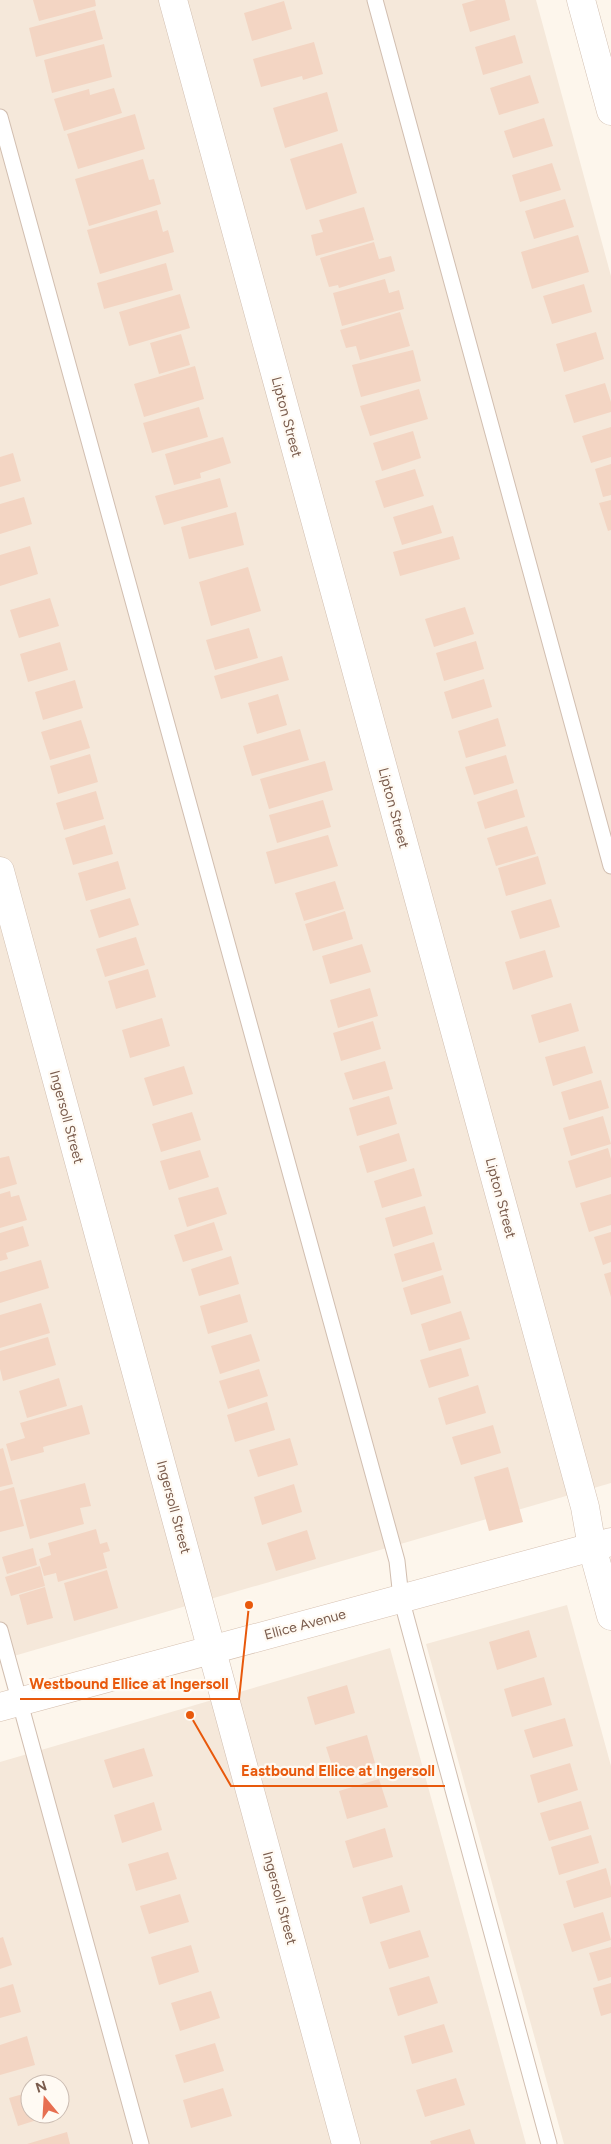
<svg xmlns="http://www.w3.org/2000/svg" width="611" height="2144" viewBox="0 0 611 2144" font-family="Figtree,sans-serif">
<style>
.residential{fill:#f5e8da;fill-rule:evenodd}
.building{fill:#f3d5c3}
.lines{fill:none;stroke-linecap:round;stroke-linejoin:round}
.service-casing{stroke:#d1beb0;stroke-width:17}
.minor-casing{stroke:#d1beb0;stroke-width:29}
.secondary-casing{stroke:#d6c0b0;stroke-width:29}
.service{stroke:#fff;stroke-width:15}
.minor{stroke:#fff;stroke-width:28}
.secondary{stroke:#fff;stroke-width:28}
.labels{text-anchor:middle;stroke-width:4.5;stroke-linejoin:round;paint-order:stroke}
.street-label{font-size:14px;fill:#7a5c4d;stroke:#fffaf3}
.leader{fill:none;stroke:#e8590c;stroke-width:2}
.callout-dot{fill:#e8590c;stroke:#fffaf3;stroke-width:2}
.callout-label{font-size:15px;text-anchor:middle;font-weight:bold;fill:#e8590c;stroke:#fffaf3;stroke-width:4.5;stroke-linejoin:round;paint-order:stroke}
</style>
<rect width="100%" height="100%" fill="#fdf6ec"/>
<path class="residential" d="M0 0H536L611 276V1483L0 1660Z
M567 1605 611 1766V2144H564L426 1644Z
M390 1648 526 2144H0V1762ZM30 2084H60V2114H30Z"/>
<path class="building" d="M33 0H95L96 6 39 21Z
M476 0H505L510 20 470 32 462 4Z
M284 1 292 29 252 41 244 13Z
M95 10 103 39 36 57 29 28Z
M515 35 523 63 483 75 475 47Z
M314 42 323 74 303 80 302 76 261 87 253 59Z
M104 44 112 77 52 93 44 60Z
M530 75 539 103 499 115 490 88Z
M114 88 122 113 64 131 54 99 89 89 90 95Z
M327 92 338 131 285 148 273 108Z
M135 114 145 149 78 169 67 134Z
M544 118 553 146 513 158 504 131Z
M342 143 357 193 306 210 290 159Z
M143 159 149 180 154 179 161 204 89 226 75 179Z
M552 163 561 190 520 202 512 175Z
M565 199 574 227 534 239 525 211Z
M364 207 374 240 316 256 311 235 323 232 319 220Z
M157 210 163 232 168 230 174 252 100 274 87 230Z
M578 235 589 272 532 289 521 252Z
M374 242 379 259 391 256 395 271 339 288 338 285 329 287 320 258Z
M166 263 173 290 104 309 97 283Z
M385 279 389 293 399 290 404 309 342 326 333 293Z
M584 284 592 312 552 324 543 296Z
M180 294 190 328 129 346 119 312Z
M400 312 410 346 360 360 356 346 346 348 340 330Z
M596 332 604 359 564 372 556 344Z
M181 334 190 365 159 374 150 343Z
M413 350 421 381 361 397 352 365Z
M195 366 204 399 144 417 134 384Z
M605 383 611 402V412L574 423 565 395Z
M419 389 428 419 370 436 360 406Z
M199 407 208 437 152 453 143 423Z
M611 427V457L591 463 582 436Z
M413 431 421 458 382 471 373 443Z
M223 437 231 463 200 473 201 478 174 485 165 454Z
M13 453 21 481 0 487V457Z
M611 464V495L603 497 595 469Z
M415 469 424 496 384 508 375 481Z
M220 478 228 507 164 525 155 496Z
M24 497 32 524 0 534V504Z
M611 500V530L608 531 599 503Z
M433 505 442 533 402 545 393 517Z
M236 512 244 545 189 559 181 527Z
M453 536 460 559 400 576 393 552Z
M30 546 38 574 0 586V555Z
M248 567 261 611 211 626 199 582Z
M50 598 59 626 19 638 10 610Z
M465 607 474 634 434 647 425 619Z
M249 628 258 658 215 670 206 640Z
M476 641 484 669 444 681 436 653Z
M60 642 68 670 28 682 20 654Z
M282 656 289 680 221 699 214 676Z
M484 679 492 707 452 719 444 692Z
M75 680 83 708 43 720 35 692Z
M278 694 287 725 257 734 248 703Z
M498 718 506 746 466 758 458 731Z
M81 720 90 748 50 760 41 732Z
M300 729 309 760 252 776 243 746Z
M90 754 98 782 58 794 50 766Z
M506 755 514 783 474 795 465 767Z
M325 761 333 790 269 809 260 779Z
M517 789 525 817 485 829 477 802Z
M96 791 104 819 64 830 56 803Z
M323 800 331 827 277 843 269 815Z
M105 825 113 854 73 865 65 838Z
M527 826 536 854 496 866 487 838Z
M328 835 338 866 275 884 266 852Z
M538 856 546 884 506 896 498 868Z
M118 861 126 889 86 901 78 873Z
M335 881 344 909 304 921 295 893Z
M130 898 139 925 99 938 90 910Z
M551 899 560 927 520 939 511 911Z
M345 911 353 939 313 951 305 924Z
M136 937 145 965 105 977 96 949Z
M362 944 371 972 330 984 322 956Z
M545 950 553 977 513 990 505 962Z
M148 969 156 997 116 1009 108 981Z
M370 988 378 1016 338 1028 330 1000Z
M571 1003 579 1031 539 1043 531 1015Z
M162 1018 170 1046 130 1058 122 1030Z
M373 1021 381 1049 341 1061 333 1033Z
M585 1046 593 1073 553 1086 545 1057Z
M385 1061 393 1089 353 1100 344 1073Z
M184 1066 193 1094 153 1106 144 1078Z
M601 1080 609 1108 569 1120 561 1092Z
M389 1096 397 1124 357 1136 349 1108Z
M192 1112 201 1140 161 1152 152 1124Z
M603 1116 611 1144 571 1156 563 1128Z
M399 1133 407 1161 367 1173 359 1146Z
M608 1148 611 1159V1177L576 1188 568 1161Z
M200 1150 209 1177 169 1190 160 1161Z
M9 1156 17 1184 0 1189V1158Z
M414 1168 422 1196 382 1208 374 1181Z
M218 1187 227 1214 187 1227 178 1198Z
M10 1191 11 1197 19 1195 27 1220 0 1228V1194Z
M611 1194V1225L589 1232 580 1203Z
M425 1206 433 1234 393 1247 385 1218Z
M214 1222 223 1250 183 1262 174 1235Z
M23 1226 29 1246 6 1253 8 1259 0 1261V1233Z
M611 1232V1262L603 1265 594 1237Z
M434 1242 442 1270 402 1282 394 1254Z
M231 1256 239 1284 199 1296 191 1269Z
M41 1260 49 1288 0 1303V1272Z
M611 1272V1297L604 1274Z
M443 1275 451 1303 411 1315 403 1288Z
M240 1294 248 1322 208 1334 200 1306Z
M41 1303 50 1333 0 1348V1315Z
M461 1311 470 1339 429 1351 421 1324Z
M251 1334 260 1361 220 1374 211 1346Z
M48 1337 56 1365 3 1381 0 1369V1351Z
M461 1348 469 1376 429 1388 420 1360Z
M259 1369 268 1396 228 1409 219 1381Z
M59 1378 67 1406 27 1418 19 1391Z
M478 1385 486 1413 446 1425 438 1398Z
M267 1402 275 1430 235 1442 227 1415Z
M82 1405 90 1434 43 1447 44 1452 11 1461 6 1444 25 1438 20 1423Z
M493 1425 501 1453 461 1465 452 1437Z
M290 1438 298 1465 258 1477 249 1450Z
M3 1448 13 1484 0 1487V1449Z
M508 1467 523 1522 489 1531 474 1477Z
M85 1483 91 1506 80 1508 84 1524 30 1539 20 1500Z
M294 1484 302 1512 262 1525 254 1497Z
M14 1487 24 1526 0 1532V1491Z
M96 1529 100 1544 107 1542 110 1551 103 1553 107 1568 58 1582 56 1573 44 1576 39 1559 51 1555 48 1543Z
M307 1530 316 1559 276 1571 267 1543Z
M33 1548 37 1565 7 1574 2 1557Z
M40 1566 45 1586 11 1596 5 1577Z
M107 1570 118 1608 74 1621 64 1583Z
M45 1587 53 1618 27 1625 19 1595Z
M529 1630 537 1657 497 1670 489 1642Z
M544 1677 552 1705 512 1717 504 1689Z
M347 1685 355 1713 315 1725 307 1697Z
M565 1718 573 1746 533 1758 524 1730Z
M367 1735 375 1763 335 1775 326 1747Z
M144 1748 153 1776 113 1788 104 1760Z
M570 1763 578 1790 538 1803 530 1775Z
M379 1779 388 1807 347 1819 339 1791Z
M581 1801 589 1829 549 1841 540 1813Z
M154 1802 162 1830 122 1843 114 1815Z
M385 1828 393 1857 353 1868 345 1841Z
M591 1835 599 1863 559 1875 551 1847Z
M168 1852 177 1879 136 1891 128 1864Z
M606 1868 611 1887V1897L574 1908 566 1881Z
M402 1885 410 1912 370 1924 362 1897Z
M180 1894 189 1922 149 1934 140 1906Z
M603 1912 611 1940 572 1952 563 1924Z
M420 1930 429 1957 389 1969 380 1942Z
M3 1937 12 1965 0 1969V1938Z
M191 1945 199 1972 159 1985 151 1957Z
M611 1947V1977L598 1981 589 1953Z
M429 1976 438 2003 398 2016 389 1988Z
M611 1983V2013L601 2016 593 1988Z
M13 1984 21 2012 0 2018V1988Z
M211 1991 220 2018 180 2031 171 2003Z
M444 2024 453 2052 412 2064 404 2036Z
M27 2036 35 2065 0 2075V2045Z
M215 2043 224 2071 184 2083 175 2055Z
M456 2078 465 2105 425 2117 416 2090Z
M223 2088 232 2116 191 2128 183 2100Z
M30 2092V2114H56L18 2126 9 2098Z
M470 2129 475 2144H431L430 2141Z
M67 2132 70 2144H27Z"/>
<g class="lines">
<g class="service-casing">
<path id="service" d="M375 0 611 866
M0 117 397 1561 401 1598 549 2144
M0 1630 141 2144"/>
</g>
<g class="minor-casing">
<path id="minor" d="M173 0 585 1507 592 1547 611 1616
M581 0 611 111
M0 871 346 2144"/>
</g>
<g class="secondary-casing">
<path id="secondary" d="M0 1707 611 1542"/>
</g>
<use href="#service" class="service"/>
<use href="#minor" class="minor"/>
<use href="#secondary" class="secondary"/>
</g>
<g class="labels">
<g class="street-label">
<text transform="translate(287 417) rotate(75)" y="5">Lipton Street</text>
<text transform="translate(394 808) rotate(75)" y="5">Lipton Street</text>
<text transform="translate(67 1117) rotate(75)" y="5">Ingersoll Street</text>
<text transform="translate(501 1198) rotate(75)" y="5">Lipton Street</text>
<text transform="translate(174 1507) rotate(75)" y="5">Ingersoll Street</text>
<text transform="translate(305 1624) rotate(-15)" y="5">Ellice Avenue</text>
<text transform="translate(280 1898) rotate(75)" y="5">Ingersoll Street</text>
</g>
</g>
<path class="leader" d="M249 1605L239 1699H20M190 1715L231 1786H445"/>
<g class="callout-dot">
<circle cx="249" cy="1605" r="5"/>
<circle cx="190" cy="1715" r="5"/>
</g>
<g class="callout-label">
<text x="129" y="1689">Westbound Ellice at Ingersoll</text>
<text x="338" y="1776">Eastbound Ellice at Ingersoll</text>
</g>
<g transform="translate(45 2099) rotate(342)"><circle r="24" fill="#fffaf3" stroke="#cabbb1"/>
<path d="M0-4L9 19L0 12L-9 19Z" fill="#e76f51"/>
<text y="-8" font-size="14" font-weight="bold" text-anchor="middle" fill="#7a5c4d">N</text>
</g>
</svg>
